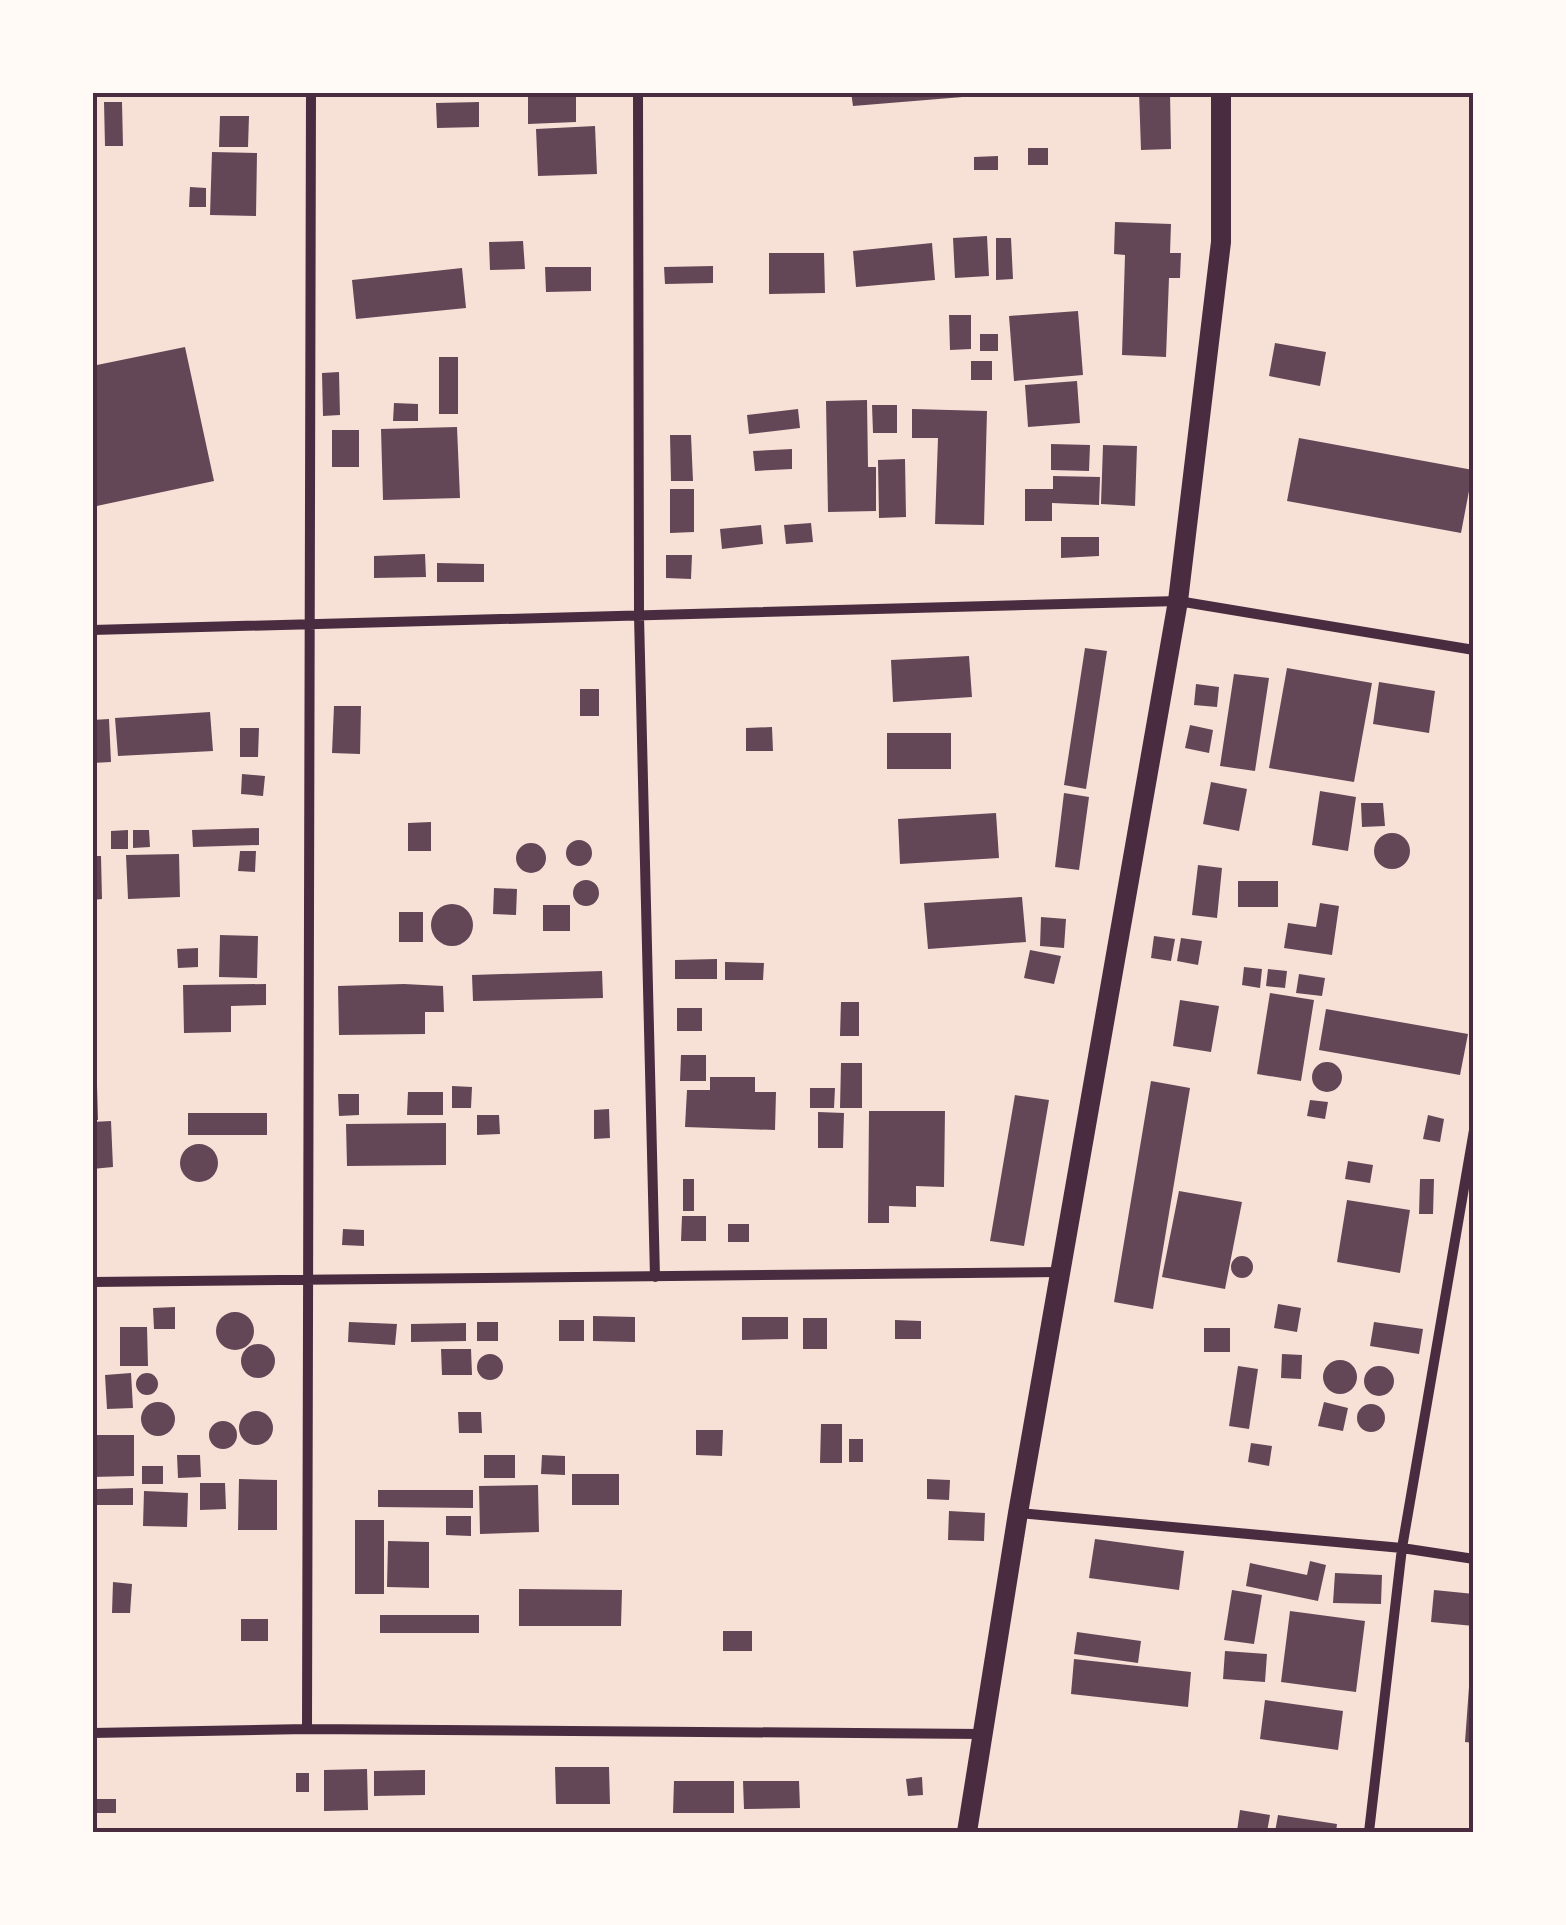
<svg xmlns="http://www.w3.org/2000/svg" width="1566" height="1925" viewBox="0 0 1566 1925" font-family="Mulish,sans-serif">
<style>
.building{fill:#644757}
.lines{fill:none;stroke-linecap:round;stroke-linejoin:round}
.minor{stroke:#4a2c40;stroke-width:10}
.secondary{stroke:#4a2c40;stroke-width:20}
.neatline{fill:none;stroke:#4a2c40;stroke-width:4}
</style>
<rect width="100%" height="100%" fill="#f7e1d7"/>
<path class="building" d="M528 92H576V122L528 124Z
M851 92H975V96L853 106Z
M1139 92H1170L1171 149 1141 150Z
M104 102H122L123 146H105Z
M479 102V127L437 128 436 103Z
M220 116H249L248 147H219Z
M595 126 597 174 538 176 536 129Z
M1028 148H1048V165H1028Z
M212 152 257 153 256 216 210 215Z
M998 156V170H974V157Z
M190 187 206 188V207H189Z
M1115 222 1171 224 1170 253H1181L1180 278H1169L1166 357 1122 355 1125 255 1114 254Z
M987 236 989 276 955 278 953 238Z
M996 238H1011L1013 279 996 280Z
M523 241 525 269 490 270 489 242Z
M932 243 935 280 856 287 853 251Z
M769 253H824L825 293 769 294Z
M713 266V283L665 284 664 267Z
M545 267H591V291L546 292Z
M462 268 466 308 356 319 352 280Z
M1078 311 1083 375 1014 381 1009 316Z
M949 315H971V349L950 350Z
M980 334H998V351H980Z
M1275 343 1326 352 1320 386 1269 376Z
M185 347 214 481 92 507V366Z
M439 357H458V414H439Z
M971 361H992V380H971Z
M339 372 340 415 323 416 322 373Z
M1077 381 1080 423 1028 427 1025 385Z
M867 400 868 467H876V511L828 512 826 401Z
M394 403 418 404V421H393Z
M872 405H897V433H873Z
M798 409 800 428 749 434 747 415Z
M912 409 987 411 984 525 935 524 938 438H912Z
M457 427 460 498 383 500 381 429Z
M332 430H359V467H332Z
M670 435H691L693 481H671Z
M1299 438 1473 470 1461 533 1287 501Z
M1051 444 1090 445 1089 471 1051 470Z
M1103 445 1137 446 1135 506 1101 504Z
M792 449V469L755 471 753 451Z
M905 459 906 517 879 518 878 460Z
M1053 476 1100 477 1099 505 1052 503V521H1025V489H1053Z
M670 489H694V532L670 533Z
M811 523 813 542 786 544 784 525Z
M761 525 763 544 722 549 720 529Z
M1061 537H1099V556L1061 558Z
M425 554 426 577 374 578V556Z
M666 555H692L691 579 666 578Z
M437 563 484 564V582H437Z
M1085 648 1107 651 1086 789 1064 785Z
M969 656 972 697 893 702 891 660Z
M1287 668 1372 683 1354 782 1269 768Z
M1234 674 1269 678 1255 771 1220 766Z
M1379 682 1435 691 1429 733 1373 724Z
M1196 684 1219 687 1217 707 1194 705Z
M580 689H599V716H580Z
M334 706H361L360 754 332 753Z
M210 712 213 751 118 756 115 718Z
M109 719 111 762 92 763V720Z
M1190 725 1213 730 1209 753 1185 748Z
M772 727 773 751H746V728Z
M240 728H259L258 757H240Z
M887 733H951V769H887Z
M242 774 265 776 263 796 241 794Z
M1211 782 1247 789 1239 831 1203 824Z
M1320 791 1356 797 1348 851 1312 845Z
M1064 793 1089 797 1079 870 1055 867Z
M1361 803H1383L1385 826 1362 827Z
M996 813 999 858 900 864 898 819Z
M431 822V851H408V823Z
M259 828V845L193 847 192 830Z
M128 830V849H111V831Z
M133 830H149L150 847 133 848Z
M1374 851a18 18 0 1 1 36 0a18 18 0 1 1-36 0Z
M566 853a13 13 0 1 1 26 0a13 13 0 1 1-26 0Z
M516 858a15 15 0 1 1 30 0a15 15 0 1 1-30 0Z
M240 851H256L255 872 238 871Z
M179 854 180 897 128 899 126 855Z
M92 856H101L102 899 92 900Z
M1198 865 1222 868 1217 918 1192 915Z
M573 893a13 13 0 1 1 26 0a13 13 0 1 1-26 0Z
M1238 881H1278V907H1238Z
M494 888 517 889 516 915 493 914Z
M1022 897 1026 942 928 949 924 903Z
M1320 903 1339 906 1332 955 1284 948 1288 923 1316 927Z
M431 925a21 21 0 1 1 42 0a21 21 0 1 1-42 0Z
M543 905H570V931H543Z
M399 912H423V942H399Z
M1041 917 1066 919 1064 948 1040 946Z
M220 935 258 936 257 978 219 977Z
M1154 936 1175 939 1171 961 1151 958Z
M1181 938 1202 941 1198 965 1177 961Z
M198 948V967L178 968 177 949Z
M1030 950 1061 956 1054 984 1024 978Z
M717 959V979H675V960Z
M725 962 764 963 763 980H725Z
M1244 967 1262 969 1260 988 1242 985Z
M1268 969 1287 971 1285 988 1266 986Z
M602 971 603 998 473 1001 472 975Z
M1299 974 1325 978 1322 996 1296 993Z
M266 984V1005L231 1006V1032L184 1033 183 985Z
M404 984 443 986 444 1012H425V1034L339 1035 338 986Z
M1270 993 1314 1000 1301 1081 1257 1074Z
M1180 1000 1219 1006 1211 1052 1173 1046Z
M841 1002H859V1036H840Z
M677 1008H702V1031H677Z
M1326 1009 1468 1034 1460 1075 1319 1050Z
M92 1050H96L98 1120H92Z
M681 1055H706V1081H680Z
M1312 1077a15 15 0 1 1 30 0a15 15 0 1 1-30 0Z
M841 1063H862V1108H840Z
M710 1077H755V1092H776L775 1130 685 1127 687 1090H710Z
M1151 1081 1190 1088 1153 1309 1114 1302Z
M452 1086 472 1087 471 1108H452Z
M810 1088H835L834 1108H810Z
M408 1092H443V1115H407Z
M338 1094H359V1115L339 1116Z
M1015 1095 1049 1100 1024 1246 990 1241Z
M1310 1100 1328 1102 1325 1119 1307 1116Z
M609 1109 610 1138 594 1139V1110Z
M869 1111H945L944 1187 916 1186V1207L889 1206V1223H868Z
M818 1112 844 1113 843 1148H818Z
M188 1113H267V1135H188Z
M477 1115H499L500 1134 477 1135Z
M1428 1115 1444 1119 1440 1142 1423 1139Z
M111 1121 113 1167 92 1169V1122Z
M446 1123V1165L347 1166 346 1124Z
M180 1163a19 19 0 1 1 38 0a19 19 0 1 1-38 0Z
M1348 1161 1373 1165 1370 1183 1345 1179Z
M683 1179H694V1211H683Z
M1420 1179H1434L1433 1214H1419Z
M1179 1191 1242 1202 1225 1289 1162 1277Z
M1347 1200 1410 1210 1400 1273 1337 1262Z
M682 1216H706V1241H681Z
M728 1224H749V1242H728Z
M343 1229 364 1230V1246L342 1245Z
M1231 1267a11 11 0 1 1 22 0a11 11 0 1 1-22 0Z
M1278 1304 1301 1308 1297 1332 1274 1328Z
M175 1307V1329H154L153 1308Z
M216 1331a19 19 0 1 1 38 0a19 19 0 1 1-38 0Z
M593 1316 635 1317V1342L593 1341Z
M742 1317H788V1339L742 1340Z
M803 1318H827V1349H803Z
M559 1320H584V1341H559Z
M895 1320 921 1321V1339H895Z
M349 1322 397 1324 395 1345 348 1342Z
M477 1322H498V1341H477Z
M1374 1322 1423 1329 1419 1354 1370 1346Z
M466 1323V1341L411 1342V1324Z
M120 1327H147L148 1366H120Z
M1204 1328H1230V1352H1204Z
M241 1361a17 17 0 1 1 34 0a17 17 0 1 1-34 0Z
M441 1349H471L472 1375H442Z
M1282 1354 1302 1355 1301 1379 1281 1378Z
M477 1367a13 13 0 1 1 26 0a13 13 0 1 1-26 0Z
M1323 1377a17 17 0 1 1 34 0a17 17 0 1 1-34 0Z
M1364 1381a15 15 0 1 1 30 0a15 15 0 1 1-30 0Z
M1238 1366 1258 1369 1249 1429 1229 1426Z
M136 1384a11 11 0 1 1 22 0a11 11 0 1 1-22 0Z
M131 1373 133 1408 107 1409 105 1375Z
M141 1419a17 17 0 1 1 34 0a17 17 0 1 1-34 0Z
M1324 1402 1348 1408 1343 1431 1318 1426Z
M1357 1418a14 14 0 1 1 28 0a14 14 0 1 1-28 0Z
M239 1428a17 17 0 1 1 34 0a17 17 0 1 1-34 0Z
M458 1412H481L482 1433H459Z
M209 1435a14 14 0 1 1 28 0a14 14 0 1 1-28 0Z
M821 1424H842V1463H820Z
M696 1430H723L722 1456 696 1455Z
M92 1435H134V1476L92 1477Z
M849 1439H863V1462H849Z
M1251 1443 1272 1446 1269 1466 1248 1462Z
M177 1455H200L201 1477 178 1478Z
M484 1455H515V1478H484Z
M542 1455 565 1456V1475L541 1474Z
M142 1466H163V1484H142Z
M572 1474H619V1505H572Z
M239 1479 277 1480V1530H238Z
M927 1479 950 1480 949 1500 927 1499Z
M200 1483H225L226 1509 200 1510Z
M538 1485 539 1532 480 1534 479 1486Z
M133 1488V1505H97V1489Z
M378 1490H473V1508L378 1507Z
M144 1491 188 1493 187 1527 143 1526Z
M949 1511 985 1513 984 1541 948 1540Z
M446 1516H471V1536L446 1535Z
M355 1520H384V1594H355Z
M1095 1539 1184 1551 1179 1590 1089 1578Z
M388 1541 429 1542V1588L387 1587Z
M1310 1561 1326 1565 1318 1601 1246 1586 1250 1563 1307 1575Z
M1335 1573 1382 1575 1381 1604 1333 1603Z
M113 1582 132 1584 130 1613H112Z
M519 1589 622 1590 621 1626H519Z
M1232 1590 1262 1595 1254 1644 1224 1640Z
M1434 1590 1474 1594V1626L1431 1622Z
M1290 1611 1365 1621 1356 1692 1281 1682Z
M380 1615H479V1633H380Z
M241 1619H268V1641H241Z
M723 1631H752V1651H723Z
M1077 1632 1141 1641 1138 1663 1074 1654Z
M1225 1651 1267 1654 1265 1682 1223 1679Z
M1074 1659 1191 1672 1188 1707 1071 1694Z
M1470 1673H1474V1743L1465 1742Z
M1265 1700 1343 1711 1338 1750 1260 1739Z
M555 1767H609L610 1804H556Z
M367 1769 368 1810 324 1811V1770Z
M425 1770V1795L374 1796V1771Z
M296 1773H309V1792H296Z
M922 1777 923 1795 908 1796 906 1779Z
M674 1781H734V1813H673Z
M743 1781H799L800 1808 744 1809Z
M95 1799H116V1813H95Z
M1240 1810 1270 1815 1267 1832 1237 1831Z
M1278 1815 1337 1824 1336 1832H1275Z"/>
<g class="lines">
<path class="minor" d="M638 92 639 616 655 1277
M92 630 1178 601 1474 650
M92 1282 1060 1272
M1019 1513 1402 1548 1474 1559
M307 1729 311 92
M92 1733 307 1729 983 1734
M1369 1832 1402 1548 1474 1130"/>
<path class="secondary" d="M967 1832 1018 1513 1178 601 1221 242V92"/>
</g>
<rect width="1566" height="1925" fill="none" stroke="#fffaf5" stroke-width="190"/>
<rect x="95" y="95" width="1376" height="1735" class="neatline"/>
</svg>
